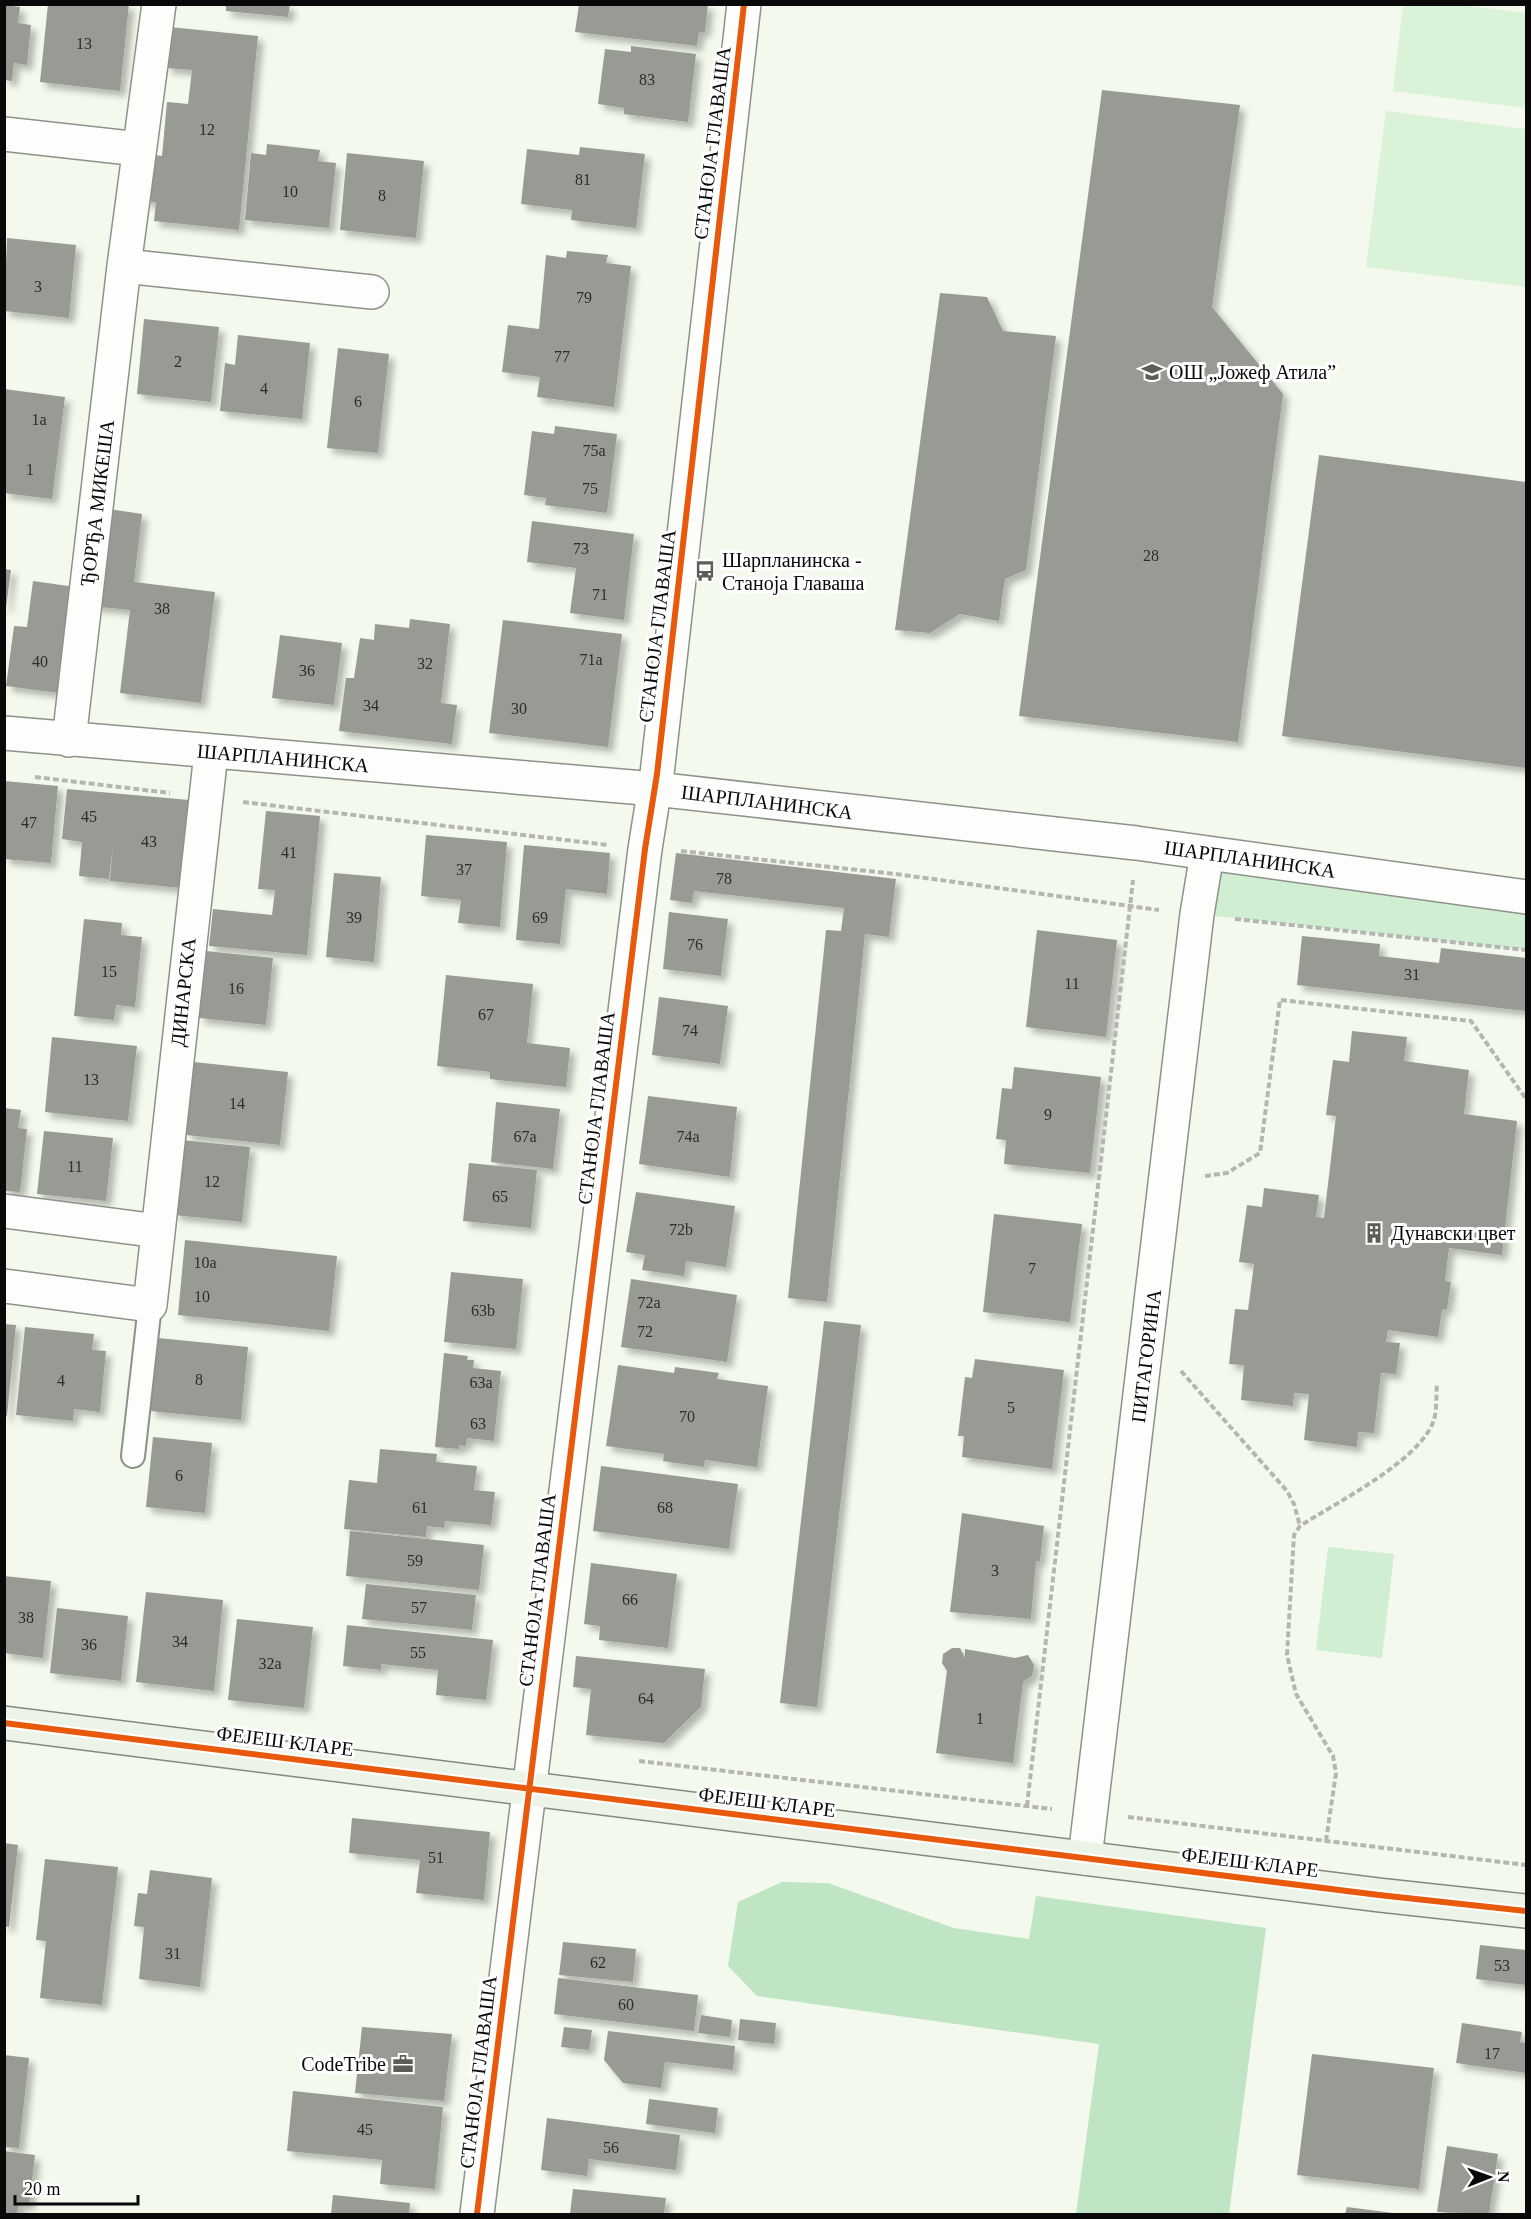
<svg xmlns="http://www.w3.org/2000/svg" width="1531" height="2219" viewBox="0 0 1531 2219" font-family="'Times New Roman',serif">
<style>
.green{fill:#d0eed2}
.forest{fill:#bfe5c4}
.pitch{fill:#daf2d7}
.building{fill:#989b93;filter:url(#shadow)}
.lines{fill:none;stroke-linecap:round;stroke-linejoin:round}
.lane-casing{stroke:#8e918b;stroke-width:26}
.street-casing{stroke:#8e918b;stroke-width:36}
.secondary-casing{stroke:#858882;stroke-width:36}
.path{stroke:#b5b6b4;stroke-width:4;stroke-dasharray:6 3;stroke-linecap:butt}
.lane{stroke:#fdfefc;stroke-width:22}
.street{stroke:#fdfefc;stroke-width:33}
.secondary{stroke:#ecf3e7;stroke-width:33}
.cycleway-casing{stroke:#fff;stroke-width:10}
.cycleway{stroke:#e8590c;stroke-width:6}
.labels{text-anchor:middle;stroke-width:6;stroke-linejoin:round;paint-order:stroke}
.number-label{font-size:16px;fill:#2d2e2c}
.street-label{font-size:20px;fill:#090909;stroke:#fff}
.poi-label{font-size:20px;fill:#090909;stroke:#fff;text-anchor:start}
</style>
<defs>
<filter id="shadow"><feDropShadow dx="5.5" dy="5.5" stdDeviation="3" flood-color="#0004"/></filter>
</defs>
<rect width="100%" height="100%" fill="#f3f9ec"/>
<path class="green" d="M1207 854 1526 911V950L1197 914Z
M1328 1547 1394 1554 1382 1658 1316 1650Z"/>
<path class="forest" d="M782 1882 828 1883 954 1928 1029 1939 1036 1896 1266 1928 1229 2214H1076L1099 2044 757 1996 728 1966 738 1902Z"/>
<path class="pitch" d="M1403 5H1461L1526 13V108L1393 91Z
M1386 111 1526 129V287L1366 267Z"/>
<path class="building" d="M48 4H129L120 91 40 82Z
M226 4H290L288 17 226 11Z
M579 4H708L705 32H699L697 46 575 32Z
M4 5 20 7 18 23 31 25 27 65 14 63 12 81 4 80Z
M170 27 258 36 239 230 154 221 156 202 142 201 147 154 162 156 167 102 188 104 192 70 166 68Z
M631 46 696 54 688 122 624 114V108L598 104 605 49 631 52Z
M1102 90 1240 105 1212 307 1283 394 1238 742 1019 716Z
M267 144 320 150 318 161 336 163 329 228 245 220 251 153 266 155Z
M580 147 645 154 636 228 571 220 572 210 521 204 527 149 579 155Z
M347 153 424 161 416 238 340 230Z
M7 238 76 245 69 318 4 311Z
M567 251 608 255 606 263 631 266 614 407 537 397 540 377 502 372 508 325 539 329 546 255 566 258Z
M940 293 987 297 1003 331 1056 336 1026 570 1005 579 999 621 960 614 930 633 895 630Z
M144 319 219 327 211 402 137 394Z
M238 335 310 343 302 419 220 411 225 363 235 365Z
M338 348 389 354 378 453 327 448Z
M4 389 65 397 52 499 4 493Z
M555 426 617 434 607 513 545 505 546 498 524 495 532 431 554 434Z
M1319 455 1526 482V768L1282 736Z
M102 508 142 514 134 582 215 592 201 703 120 693 130 610 90 606Z
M532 521 634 534 624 620 570 613 576 568 527 562Z
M4 569 11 570 6 608H4Z
M33 581 75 587 67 694 6 686 14 626 27 627Z
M410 619 450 624 441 703 457 705 452 744 339 731 346 678H354L360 638 374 640 375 624 409 628Z
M503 620 622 634 608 747 489 733Z
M280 635 342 643 334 705 272 698Z
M4 781 58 786 51 863 4 859Z
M67 789 189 800 181 888 110 881 113 844 109 879 79 876 82 842 62 839Z
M266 811 320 816 307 955 209 946 213 909 272 915 275 890 258 889Z
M426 835 507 842 500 927 458 923 461 900 421 896Z
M524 845 610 853 607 894 566 889 560 944 516 940Z
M676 853 896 879 889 937 865 934 827 1302 788 1298 826 930 841 931 844 908 694 891 692 903 670 900Z
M334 873 381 877 374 962 326 957Z
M669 912 728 919 721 976 663 969Z
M84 919 122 923 121 935 142 937 135 1007 116 1005 114 1020 74 1016Z
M1037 930 1117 940 1106 1037 1026 1027Z
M1302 936 1380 944 1379 956 1439 963 1441 948 1526 958V1011L1297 985Z
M206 951 273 958 266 1025 199 1018Z
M446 975 533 984 527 1043 570 1048 566 1087 490 1079V1072L437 1066Z
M659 997 728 1006 720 1064 652 1055Z
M1352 1031 1407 1037 1404 1061 1469 1070 1464 1114 1517 1121 1502 1255 1449 1248 1445 1281 1451 1282 1447 1309H1442L1438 1337 1388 1330 1386 1342 1400 1343 1396 1374 1381 1373 1374 1433 1358 1432 1357 1447 1304 1440 1309 1394 1294 1393 1293 1406 1241 1400 1244 1365 1229 1364 1235 1309 1248 1310 1254 1264 1239 1262 1247 1205 1262 1207 1264 1188 1319 1195 1316 1217 1324 1218 1336 1116 1326 1115 1333 1060 1349 1062Z
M52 1037 137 1046 128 1121 45 1112Z
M194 1062 288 1072 280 1145 186 1135Z
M1014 1067 1101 1077 1090 1173 1004 1164 1006 1140 996 1139 1002 1088 1012 1089Z
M648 1096 737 1107 730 1177 639 1164Z
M496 1102 560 1109 553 1169 491 1162Z
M4 1108 21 1110 18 1128 27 1129 20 1192 4 1191Z
M44 1131 113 1138 106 1201 37 1194Z
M181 1140 250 1147 242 1222 174 1215Z
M469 1163 537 1170 531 1228 463 1221Z
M636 1192 735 1206 726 1267 686 1261 684 1276 642 1270 645 1255 626 1252Z
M994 1214 1082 1224 1070 1322 983 1312Z
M185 1240 337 1256 329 1331 178 1315Z
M451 1272 523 1279 516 1349 444 1342Z
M631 1279 737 1295 727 1362 621 1347Z
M824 1321 861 1325 817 1707 780 1703Z
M4 1324 16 1325 7 1416H4Z
M25 1327 94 1334 92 1350 106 1351 100 1412 74 1409 73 1421 16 1415Z
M158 1338 248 1347 241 1420 150 1411Z
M444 1353 468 1356 467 1360H474L473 1368 501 1371 494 1441 467 1438 466 1446 459 1445V1449L435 1447Z
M975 1359 1064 1370 1052 1469 962 1457 964 1436H958L965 1377 972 1378Z
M618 1365 674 1373 675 1367 719 1373 717 1379 768 1386 757 1467 705 1460 704 1467 663 1461 664 1454 606 1446Z
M153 1437 212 1443 205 1513 146 1507Z
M380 1449 437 1454 436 1462 477 1466 474 1490 495 1492 491 1525 445 1521 444 1528 427 1526 426 1537 344 1529 349 1480 377 1483Z
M601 1466 738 1484 729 1549 593 1531Z
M962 1513 1044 1526 1040 1561H1036L1031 1619 950 1612Z
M350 1531 484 1545 479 1590 346 1576Z
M591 1563 677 1574 668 1648 599 1640 600 1626 584 1624Z
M4 1576 51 1581 43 1658 4 1653Z
M366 1584 476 1595 472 1630 362 1619Z
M146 1592 223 1600 214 1691 136 1682Z
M57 1608 128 1616 121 1681 50 1673Z
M237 1619 313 1627 304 1708 228 1700Z
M347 1625 493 1640 486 1700 436 1695 438 1670 381 1664V1670L343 1666Z
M952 1648H960L965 1658V1649L1015 1658 1028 1655 1034 1665 1032 1676 1023 1682 1013 1763 936 1753 947 1671 942 1663 943 1654Z
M576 1656 705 1669 701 1707 664 1743 586 1735 591 1689 573 1687Z
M352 1818 490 1832 484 1900 416 1893 420 1860 349 1853Z
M4 1843 18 1845 9 1927 4 1926Z
M45 1859 118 1867 102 2005 40 1998 46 1941 36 1940Z
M150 1870 212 1878 200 1987 139 1979 144 1927 134 1926 138 1893 147 1894Z
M563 1942 636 1949 633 1982 559 1975Z
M1480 1945 1526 1950V1985L1476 1979Z
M558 1978 698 1995 694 2031 554 2014Z
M701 2015 732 2020 730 2037 698 2033Z
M740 2019 776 2023 774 2044 738 2040Z
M1462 2023 1522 2032 1520 2042 1526 2043V2073L1456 2063Z
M362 2027 452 2034 444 2101 355 2093Z
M564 2027 592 2030 589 2050 561 2047Z
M608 2031 735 2046 733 2070 665 2062 661 2088 623 2083 604 2060Z
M1312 2054 1434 2068 1419 2189 1297 2175Z
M4 2055 29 2058 19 2148 4 2147Z
M293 2091 443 2107 435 2189 380 2184 382 2160 287 2151Z
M649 2099 718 2108 715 2133 646 2124Z
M547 2118 680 2135 676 2170 589 2159 587 2176 541 2170Z
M1447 2146 1498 2154 1489 2214 1437 2212Z
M4 2151 35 2155 29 2205 19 2204 17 2214H4Z
M573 2189 666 2198 664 2214H570Z
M333 2195 410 2203 409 2214H331Z
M1347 2207 1393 2213V2214H1345Z"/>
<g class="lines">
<g class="lane-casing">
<path id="lane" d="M133 1456 150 1305"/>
</g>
<g class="street-casing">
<path id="street" d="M4 134 139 149
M124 266 372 292
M4 733 655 789 1136 843 1526 897
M69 740 124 266 159 4
M4 1211 158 1231
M4 1286 150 1305 211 753
M1085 1858 1197 914 1207 854
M477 2214 645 849 657 774 744 4"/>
</g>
<g class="secondary-casing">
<path id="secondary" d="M4 1723 1379 1895 1526 1911"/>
</g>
<path class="path" d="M35 777 170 793
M243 802 608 845
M681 851 896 874 1159 910
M1235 919 1526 950
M1205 1176 1227 1173 1260 1153 1280 1000 1471 1021 1526 1099
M1181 1371 1287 1491 1294 1504 1300 1526
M639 1761 1052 1809
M1027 1806 1133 880
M1128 1817 1526 1865
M1326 1841 1336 1773 1333 1756 1296 1694 1287 1655 1294 1535 1300 1526C1337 1502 1420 1461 1434 1420 1437 1409 1436 1395 1437 1383"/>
<use href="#lane" class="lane"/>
<use href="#street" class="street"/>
<use href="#secondary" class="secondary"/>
<g class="cycleway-casing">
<path id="cycleway" d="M4 1723 1379 1895 1526 1911
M477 2214 645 849 657 774 744 4"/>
</g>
<use href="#cycleway" class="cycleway"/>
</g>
<defs>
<g id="school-bare" transform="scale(1.62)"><path d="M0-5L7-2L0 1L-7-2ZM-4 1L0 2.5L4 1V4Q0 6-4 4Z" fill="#5b5d58" stroke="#fff" stroke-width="2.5" paint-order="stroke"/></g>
<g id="bus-bare" transform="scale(1.62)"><path d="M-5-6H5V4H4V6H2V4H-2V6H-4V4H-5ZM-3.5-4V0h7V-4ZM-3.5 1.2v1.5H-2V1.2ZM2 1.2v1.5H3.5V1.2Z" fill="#5b5d58" stroke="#fff" stroke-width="2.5" paint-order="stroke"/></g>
<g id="building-bare" transform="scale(1.62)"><path d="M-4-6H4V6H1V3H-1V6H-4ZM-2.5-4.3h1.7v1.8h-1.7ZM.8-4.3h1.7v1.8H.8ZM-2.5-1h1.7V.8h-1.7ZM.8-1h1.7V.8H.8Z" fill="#5b5d58" stroke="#fff" stroke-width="2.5" paint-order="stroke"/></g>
<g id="office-bare" transform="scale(1.62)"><path d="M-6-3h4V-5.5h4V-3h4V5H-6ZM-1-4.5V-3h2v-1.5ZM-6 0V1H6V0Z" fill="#5b5d58" stroke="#fff" stroke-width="2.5" paint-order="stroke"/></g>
</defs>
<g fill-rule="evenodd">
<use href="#school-bare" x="1152" y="372"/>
<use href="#bus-bare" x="705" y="571"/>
<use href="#building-bare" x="1374" y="1233"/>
<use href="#office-bare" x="403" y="2064"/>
</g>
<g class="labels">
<g class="number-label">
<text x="84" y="49">13</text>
<text x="647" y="85">83</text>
<text x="207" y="135">12</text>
<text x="583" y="185">81</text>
<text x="290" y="197">10</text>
<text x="382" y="201">8</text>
<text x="38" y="292">3</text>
<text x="584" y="303">79</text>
<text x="562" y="362">77</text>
<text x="178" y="367">2</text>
<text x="264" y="394">4</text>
<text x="358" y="407">6</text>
<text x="39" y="425">1a</text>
<text x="594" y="456">75a</text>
<text x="30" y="475">1</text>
<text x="590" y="494">75</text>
<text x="581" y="554">73</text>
<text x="1151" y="561">28</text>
<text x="600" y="600">71</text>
<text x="162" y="614">38</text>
<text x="591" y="665">71a</text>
<text x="40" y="667">40</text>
<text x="425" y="669">32</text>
<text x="307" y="676">36</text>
<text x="371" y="711">34</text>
<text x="519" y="714">30</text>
<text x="89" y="822">45</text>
<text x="29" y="828">47</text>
<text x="149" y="847">43</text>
<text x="289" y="858">41</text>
<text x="464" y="875">37</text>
<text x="724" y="884">78</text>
<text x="354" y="923">39</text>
<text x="540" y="923">69</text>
<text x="695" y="950">76</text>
<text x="109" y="977">15</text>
<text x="1412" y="980">31</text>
<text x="1072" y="989">11</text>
<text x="236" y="994">16</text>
<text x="486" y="1020">67</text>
<text x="690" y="1036">74</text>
<text x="91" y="1085">13</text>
<text x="237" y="1109">14</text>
<text x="1048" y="1120">9</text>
<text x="525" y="1142">67a</text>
<text x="688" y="1142">74a</text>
<text x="75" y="1172">11</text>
<text x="212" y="1187">12</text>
<text x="500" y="1202">65</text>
<text x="681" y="1235">72b</text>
<text x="205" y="1268">10a</text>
<text x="1032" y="1274">7</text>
<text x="202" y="1302">10</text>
<text x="649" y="1308">72a</text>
<text x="483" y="1316">63b</text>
<text x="645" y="1337">72</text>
<text x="199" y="1385">8</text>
<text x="61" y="1386">4</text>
<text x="481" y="1388">63a</text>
<text x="1011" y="1413">5</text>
<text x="687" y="1422">70</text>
<text x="478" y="1429">63</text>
<text x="179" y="1481">6</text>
<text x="420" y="1513">61</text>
<text x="665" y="1513">68</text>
<text x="415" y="1566">59</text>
<text x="995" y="1576">3</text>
<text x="630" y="1605">66</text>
<text x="419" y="1613">57</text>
<text x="26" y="1623">38</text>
<text x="180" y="1647">34</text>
<text x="89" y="1650">36</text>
<text x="418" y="1658">55</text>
<text x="270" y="1669">32a</text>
<text x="646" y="1704">64</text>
<text x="980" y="1724">1</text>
<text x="436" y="1863">51</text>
<text x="173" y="1959">31</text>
<text x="598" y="1968">62</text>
<text x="1502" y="1971">53</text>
<text x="626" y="2010">60</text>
<text x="1492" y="2059">17</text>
<text x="365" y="2135">45</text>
<text x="611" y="2153">56</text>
</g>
<g class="street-label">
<text transform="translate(712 143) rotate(-83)" y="7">СТАНОЈА ГЛАВАША</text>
<text transform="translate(97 503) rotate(-83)" y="7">ЂОРЂА МИКЕША</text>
<text transform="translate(657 626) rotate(-83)" y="7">СТАНОЈА ГЛАВАША</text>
<text transform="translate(283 758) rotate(5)" y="7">ШАРПЛАНИНСКА</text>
<text transform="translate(767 802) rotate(7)" y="7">ШАРПЛАНИНСКА</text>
<text transform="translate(1250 859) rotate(8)" y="7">ШАРПЛАНИНСКА</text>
<text transform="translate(183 992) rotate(-84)" y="7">ДИНАРСКА</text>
<text transform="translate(596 1108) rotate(-83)" y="7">СТАНОЈА ГЛАВАША</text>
<text transform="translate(1146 1356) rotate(-83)" y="7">ПИТАГОРИНА</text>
<text transform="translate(537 1590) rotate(-83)" y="7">СТАНОЈА ГЛАВАША</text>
<text transform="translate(285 1741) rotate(7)" y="7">ФЕЈЕШ КЛАРЕ</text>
<text transform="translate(767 1802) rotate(7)" y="7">ФЕЈЕШ КЛАРЕ</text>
<text transform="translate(1250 1862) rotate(7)" y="7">ФЕЈЕШ КЛАРЕ</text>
<text transform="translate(478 2072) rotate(-83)" y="7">СТАНОЈА ГЛАВАША</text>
</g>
<g class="poi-label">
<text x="1169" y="379">ОШ „Јожеф Атила”</text>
<text x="722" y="567">Шарпланинска -<tspan x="722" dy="23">Станоја Главаша</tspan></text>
<text x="1391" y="1240">Дунавски цвет</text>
<text x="386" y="2071" text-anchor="end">CodeTribe</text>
</g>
</g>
<rect width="1531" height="2219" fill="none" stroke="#090909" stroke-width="12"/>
<g transform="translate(1489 2177) rotate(89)" stroke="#ffffff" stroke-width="4.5" paint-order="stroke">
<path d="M0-4.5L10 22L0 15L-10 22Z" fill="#090909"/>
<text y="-9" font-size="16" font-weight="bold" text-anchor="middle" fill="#090909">N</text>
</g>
<path d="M15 2195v9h123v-9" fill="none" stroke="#090909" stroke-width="3"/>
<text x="24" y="2195" font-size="18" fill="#090909" stroke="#ffffff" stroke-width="4.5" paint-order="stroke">20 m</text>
</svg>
